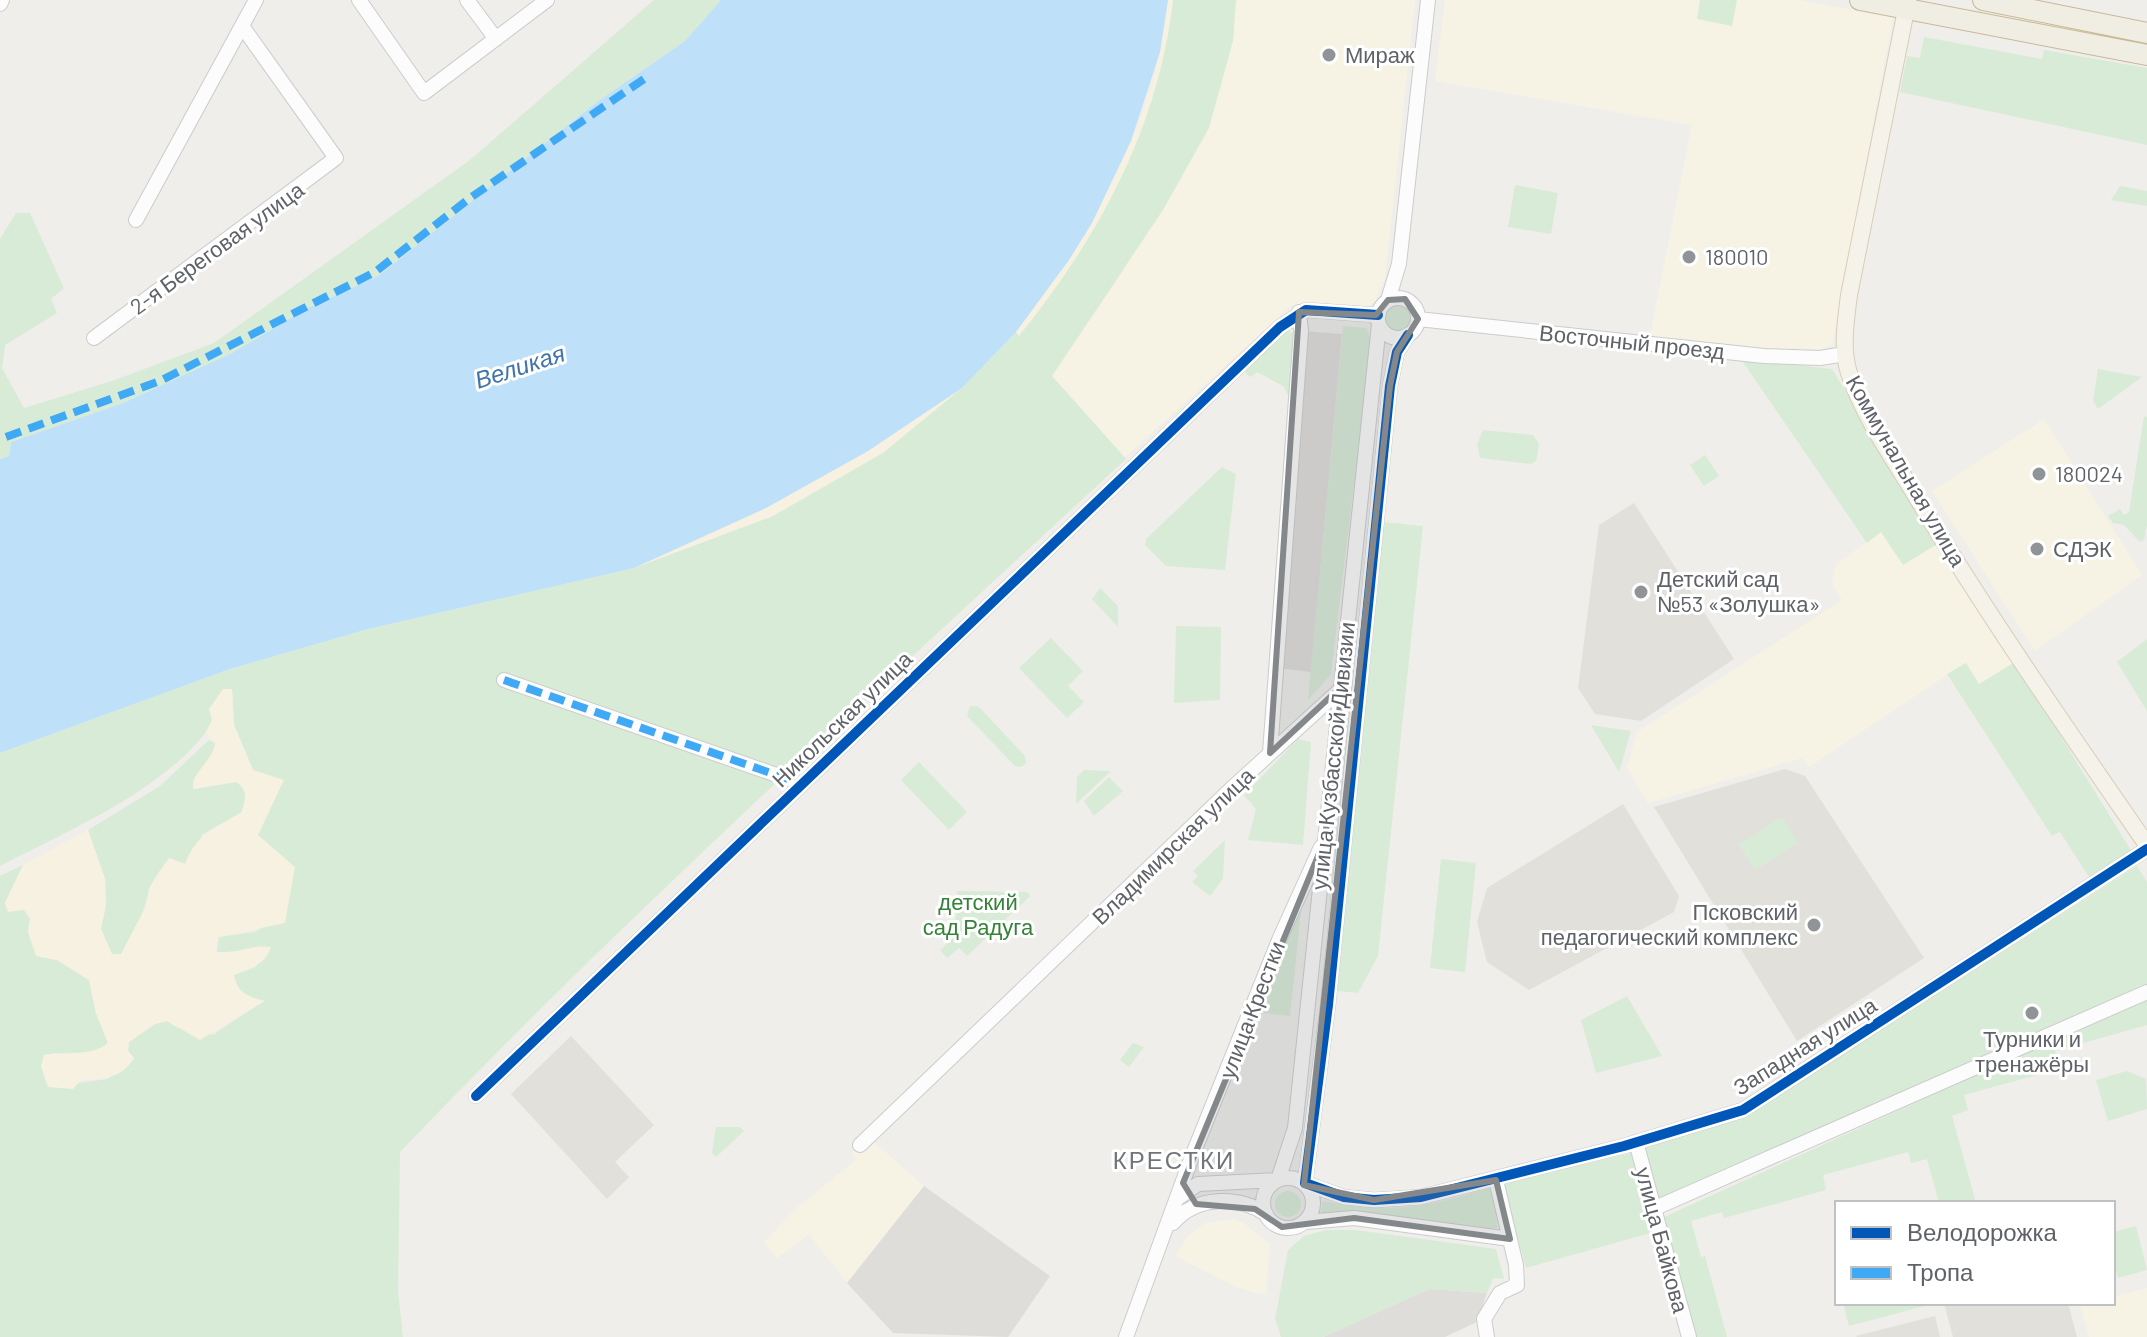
<svg xmlns="http://www.w3.org/2000/svg" width="2147" height="1337" viewBox="0 0 2147 1337" font-family="Barlow,sans-serif">
<style>
.commercial{fill:#f7f3e4}
.industrial{fill:#dfddda}
.education{fill:#e2e0da}
.green{fill:#d8ebd6}
.sand{fill:#f6f1e1}
.water{fill:#bfe0f9}
.lines{fill:none;stroke-linecap:round;stroke-linejoin:round}
.minor-casing{stroke:#cbcccc;stroke-width:16}
.major-casing{stroke:#d7ceb8;stroke-width:18}
.highway-casing{stroke:#c8b996;stroke-width:22}
.minor{stroke:#fdfcfc;stroke-width:14}
.major{stroke:#f4f2e9;stroke-width:16}
.highway{stroke:#f0ede3;stroke-width:20}
.quiet{stroke:#3fa9f5;stroke-width:8;stroke-dasharray:16 8;stroke-linecap:butt}
.cycleway-casing{stroke:#fff;stroke-width:15}
.cycleway{stroke:#0057b8;stroke-width:10}
.marked{fill:#84888a;fill-opacity:0.2;stroke:#84888a;stroke-width:6;stroke-linejoin:round}
.poi-dot{fill:#919496;stroke:#fff;stroke-width:3}
.labels{text-anchor:middle;stroke-width:6;stroke-linejoin:round;paint-order:stroke}
.poi-label{font-size:22px;fill:#5f6368;stroke:#fff;text-anchor:start}
.street-label{font-size:22px;fill:#5f6368;stroke:#fff}
.park-label{font-size:22px;fill:#348238;stroke:#fff}
.water-label{font-size:24px;font-style:italic;fill:#4174aa;stroke:#fff}
.neighbourhood-label{font-size:24px;letter-spacing:2px;fill:#70757a;stroke:#fff}
</style>
<rect width="100%" height="100%" fill="#efeeea"/>
<path class="commercial" d="M1236 0H1415L1385 278 1375 301 1368 307 1291 306 1125 457 1052 376 1124 270 1233 41Z
M1445 0H1797L1893 17 1832 345 1812 354 1650 336 1692 125 1435 81Z
M2044 419 2142 575 2035 651 1932 491Z
M1881 531 1939 543 2015 662 1979 685 1965 663 1809 767 1802 758 1648 803 1627 768 1637 732 1842 600 1832 583 1836 565Z
M869 1138 924 1186 847 1283 809 1234 777 1258 764 1242 797 1208 857 1159 852 1153Z
M1232 1219 1245 1224 1270 1244 1266 1295 1236 1287 1175 1256 1189 1235 1205 1223Z
M2147 1288V1337H2089L2080 1306 2113 1303V1297Z"/>
<path class="industrial" d="M1304 331 1342 334 1311 672 1278 668Z
M924 1186 1050 1276 1008 1337 893 1333 847 1283Z
M1429 1289 1487 1293 1477 1322 1445 1337H1323Z"/>
<path class="education" d="M1634 503 1734 659 1641 721 1595 714 1578 688 1599 525Z
M1785 769 1805 776 1924 958 1797 1041 1654 807Z
M1623 804 1679 896 1674 912 1529 990 1487 962 1477 922 1487 888Z
M571 1036 654 1125 615 1162 629 1177 607 1199 511 1094Z
M1944 1303H2068L2077 1337H1953Z
M1935 1316 1940 1337H1857L1856 1336Z"/>
<path class="green" d="M654 0H721L685 41 597 102 378 276 306 309 232 353 123 403 11 442 9 456 0 459V239L16 213H30L64 288 51 299 57 313 5 345 2 368 24 408 112 381 214 343 470 160Z
M1173 0H1236L1233 41 1209 128 1163 210 1052 376 1126 459C881 686 631 910 400 1152L398 1291 403 1337H0V876L23 865 5 903 24 910 30 919 28 932 40 957 57 960 89 980 96 1013 108 1043C97 1053 68 1056 54 1053L41 1066 48 1087 108 1079 134 1058 128 1051 129 1042 155 1024 167 1021 176 1027 213 1035 263 1001C248 996 237 993 234 975L256 967 260 945 242 953 217 952 219 937 255 932 264 926 253 770 234 725 232 689C223 703 216 719 206 732 160 792 67 831 0 866V753L230 669 368 629 634 568 773 516 962 388 1016 332 1019 335C1099 236 1158 128 1173 0Z
M1700 0H1737L1732 26 1697 19Z
M1924 37 2042 59 2044 50 2147 68V145L1900 92 1907 56 1920 58Z
M1515 185 1558 193 1551 234 1508 227Z
M2120 186 2147 191V206L2111 200Z
M1383 318a15 15 0 1 1 30 0a15 15 0 1 1-30 0Z
M1343 326 1367 328 1371 344 1331 674 1308 700Z
M1284 330 1295 333 1289 397 1283 386 1257 372 1251 377 1246 374V369Z
M1754 360 1832 369 1939 543 1903 565 1881 532 1867 543 1743 362Z
M2098 369 2142 377 2098 409 2093 401Z
M2144 416 2147 417V525L2144 540 2140 542 2124 525 2113 523 2108 516 2120 509 2124 515 2129 512Z
M1483 430 1533 435 1539 444 1536 461 1531 464 1480 458 1477 444Z
M1705 455 1719 476 1704 486 1690 465Z
M1222 467 1236 474 1225 570 1166 566 1145 545 1146 539Z
M1382 522 1423 526 1378 956 1358 993 1328 990Z
M1100 588 1118 606V627L1092 599Z
M1176 626 1221 627 1220 700 1174 703Z
M1051 638 1083 671 1068 686 1084 702 1067 718 1019 668Z
M2147 639V711L2117 662Z
M2015 662 2132 852 2091 880 2060 832 2052 836 1947 674 1966 663 1979 684Z
M970 706H978L1025 756 1026 763 1021 767 1015 766 967 716Z
M1591 725 1631 731 1619 772Z
M1298 739 1311 742 1303 845 1248 840 1256 809 1244 795Z
M209 740 215 743 214 752 193 780 194 789 236 782C249 790 245 799 242 812L203 834 185 864 169 858C162 868 152 879 149 891 143 912 137 937 121 954H112L101 929 106 905 105 879 88 830 160 786Z
M919 762 967 812 949 830 901 780Z
M1084 770 1111 771 1076 804 1077 777Z
M1109 777 1123 791 1094 816 1084 801Z
M1782 817 1798 843 1755 870 1739 844Z
M1225 840 1223 879 1210 896 1192 882 1198 876 1193 871Z
M1441 859 1476 863 1465 972 1430 968Z
M2137 866 2147 882V987L1661 1201 1656 1196 1644 1150 1653 1140 1750 1113Z
M957 891 1027 892 1030 896 967 956 959 948 947 958 940 950 955 936Z
M1302 901 1290 1016 1255 1012Z
M1627 996 1662 1056 1596 1073 1581 1020Z
M2147 997V1025L2055 1051 2059 1069 1964 1095 1968 1110 1952 1116 1976 1203H1939L1927 1159 1911 1163 1908 1152 1823 1175 1826 1190 1724 1218 1722 1212 1691 1221 1701 1257 1705 1256 1727 1337H1694L1662 1218Z
M1133 1043 1144 1047 1129 1067 1120 1060Z
M2127 1071 2146 1079 2147 1109 2108 1121 2096 1080Z
M716 1127H740L744 1131 716 1157 712 1153Z
M1632 1153 1654 1232 1526 1268 1503 1183Z
M1492 1187 1498 1228C1439 1231 1380 1212 1321 1213L1322 1201C1390 1214 1426 1208 1492 1187Z
M1275 1204a13 13 0 1 1 26 0a13 13 0 1 1-26 0Z
M2136 1226 2147 1270 2118 1278 2113 1260V1232Z
M1326 1230H1356L1496 1249 1504 1279 1493 1278 1487 1293 1429 1289 1323 1337H1281L1275 1319 1288 1250 1304 1236Z
M1843 1303H1931L1932 1304 1849 1326Z"/>
<path class="sand" d="M1168 0H1173C1158 129 1099 237 1019 336L1016 332C1089 234 1156 125 1168 0Z
M962 388 883 453 773 516 634 568 766 508 868 451Z
M223 689H232L234 725 253 770 284 780 258 835 295 867 285 923 219 937 215 946 217 952C238 954 254 944 271 947 266 965 250 968 234 975 237 993 248 997 265 1001L200 1040 167 1021 155 1024 129 1042 128 1051 134 1058C121 1079 103 1079 81 1080L73 1089 48 1087 41 1066 44 1055C63 1051 93 1057 108 1043L96 1013 89 980 57 960 36 956 28 932 30 919 24 910 8 912 5 903 23 865 88 830 105 879 106 905 101 929 112 954H121L146 906 149 889 169 858 185 864C195 835 217 827 242 812 245 799 249 790 236 782L193 789C192 771 213 761 215 743L206 732 212 720 209 709Z"/>
<path class="water" d="M721 0H1168L1160 52 1131 141 1092 223 1069 260 1016 332 962 388 868 451 766 508 634 568 368 629 230 669 0 753V459L9 456 11 442 123 403 232 353 306 309 378 276 597 102 685 41Z"/>
<g class="lines">
<g class="minor-casing">
<path id="minor" d="M359 0 424 93 547 0
M467 0 496 39
M0 4 2 0
M136 220 256 0
M1378 318a20 20 0 1 1 40 0a20 20 0 1 1-40 0Z
M1388 300 1399 264 1428 0
M1418 319 1764 356 1820 358 1845 354
M1408 335 1397 352 1390 386 1328 1005 1305 1183 1344 1197 1374 1200 1421 1197 1624 1146 1743 1110 2147 849
M94 338 336 158 242 26
M504 680 788 779
M1270 753 1301 331 1299 312
M476 1096 1280 327 1306 310 1378 315
M1636 1142 1689 1337
M860 1145 1231 789 1341 689
M1263 1203a25 25 0 1 1 50 0a25 25 0 1 1-50 0Z
M1178 1198 1198 1184 1278 1180 1295 1128 1379 324
M1653 1209 2147 992
M1305 1222 1354 1218 1510 1239
M1173 1223C1196 1196 1237 1195 1266 1214
M1126 1337 1191 1159 1279 940 1321 847
M1487 1337 1484 1319 1500 1293 1517 1285 1516 1265 1496 1180"/>
</g>
<g class="major-casing">
<path id="major" d="M1908 0 1849 295C1846 320 1841 348 1849 373 1864 418 1895 461 1919 501 1990 619 2069 732 2147 845"/>
</g>
<g class="highway-casing">
<path id="highway" d="M1860 0 2147 55
M1983 0 2147 33"/>
</g>
<use href="#minor" class="minor"/>
<use href="#major" class="major"/>
<use href="#highway" class="highway"/>
<path class="quiet" d="M6 437 160 381 375 272 470 198 644 79
M504 680 788 779"/>
<g class="cycleway-casing">
<path id="cycleway" d="M1408 335 1397 352 1390 386 1328 1005 1305 1183 1344 1197 1374 1200 1421 1197 1624 1146 1743 1110 2147 849
M476 1096 1280 327 1306 310 1378 315"/>
</g>
<use href="#cycleway" class="cycleway"/>
</g>
<path class="marked" d="M1405 299 1418 319 1397 352 1390 386 1304 1185 1374 1200 1496 1180 1510 1239 1354 1218 1282 1227 1255 1209 1196 1204 1183 1183 1325 839 1342 686 1270 753 1299 312 1376 315 1388 300Z"/>
<g class="poi-dot">
<circle cx="1329" cy="55" r="8"/>
<circle cx="1689" cy="257" r="8"/>
<circle cx="2039" cy="474" r="8"/>
<circle cx="2037" cy="549" r="8"/>
<circle cx="1641" cy="592" r="8"/>
<circle cx="1814" cy="925" r="8"/>
<circle cx="2032" cy="1013" r="8"/>
</g>
<g class="labels">
<g class="poi-label">
<text x="1345" y="63">Мираж</text>
<text x="1705" y="265">180010</text>
<text x="2055" y="482">180024</text>
<text x="2053" y="557">СДЭК</text>
<text x="1657" y="587">Детский сад<tspan x="1657" dy="25">№53 «Золушка»</tspan></text>
<text x="1798" y="920" text-anchor="end">Псковский<tspan x="1798" dy="25">педагогический комплекс</tspan></text>
<text x="2032" y="1047" text-anchor="middle">Турники и<tspan x="2032" dy="25">тренажёры</tspan></text>
</g>
<g class="street-label">
<text transform="translate(217 248) rotate(-36)" y="8">2-я Береговая улица</text>
<text transform="translate(1632 342) rotate(6)" y="8">Восточный проезд</text>
<text transform="translate(1906 471) rotate(60)" y="8">Коммунальная улица</text>
<text transform="translate(842 719) rotate(-44)" y="8">Никольская улица</text>
<text transform="translate(1333 756) rotate(-84)" y="8">улица Кузбасской Дивизии</text>
<text transform="translate(1173 846) rotate(-44)" y="8">Владимирская улица</text>
<text transform="translate(1252 1010) rotate(-69)" y="8">улица Крестки</text>
<text transform="translate(1805 1046) rotate(-32)" y="8">Западная улица</text>
<text transform="translate(1662 1240) rotate(75)" y="8">улица Байкова</text>
</g>
<g class="park-label">
<text x="978" y="910">детский<tspan x="978" dy="25">сад Радуга</tspan></text>
</g>
<g class="water-label">
<text transform="translate(520 367) rotate(-18)" y="8">Великая</text>
</g>
<g class="neighbourhood-label">
<text x="1174" y="1169">КРЕСТКИ</text>
</g>
</g>
<rect x="1835" y="1201" width="280" height="104" fill="#ffffff" stroke="#bfc1c3" stroke-width="2"/>
<rect x="1851" y="1227" width="40" height="12" fill="#0057b8" stroke="#bfc1c3" stroke-width="2"/>
<text x="1907" y="1241" font-size="24" fill="#5f6368">Велодорожка</text>
<rect x="1851" y="1267" width="40" height="12" fill="#3fa9f5" stroke="#bfc1c3" stroke-width="2"/>
<text x="1907" y="1281" font-size="24" fill="#5f6368">Тропа</text>
</svg>
